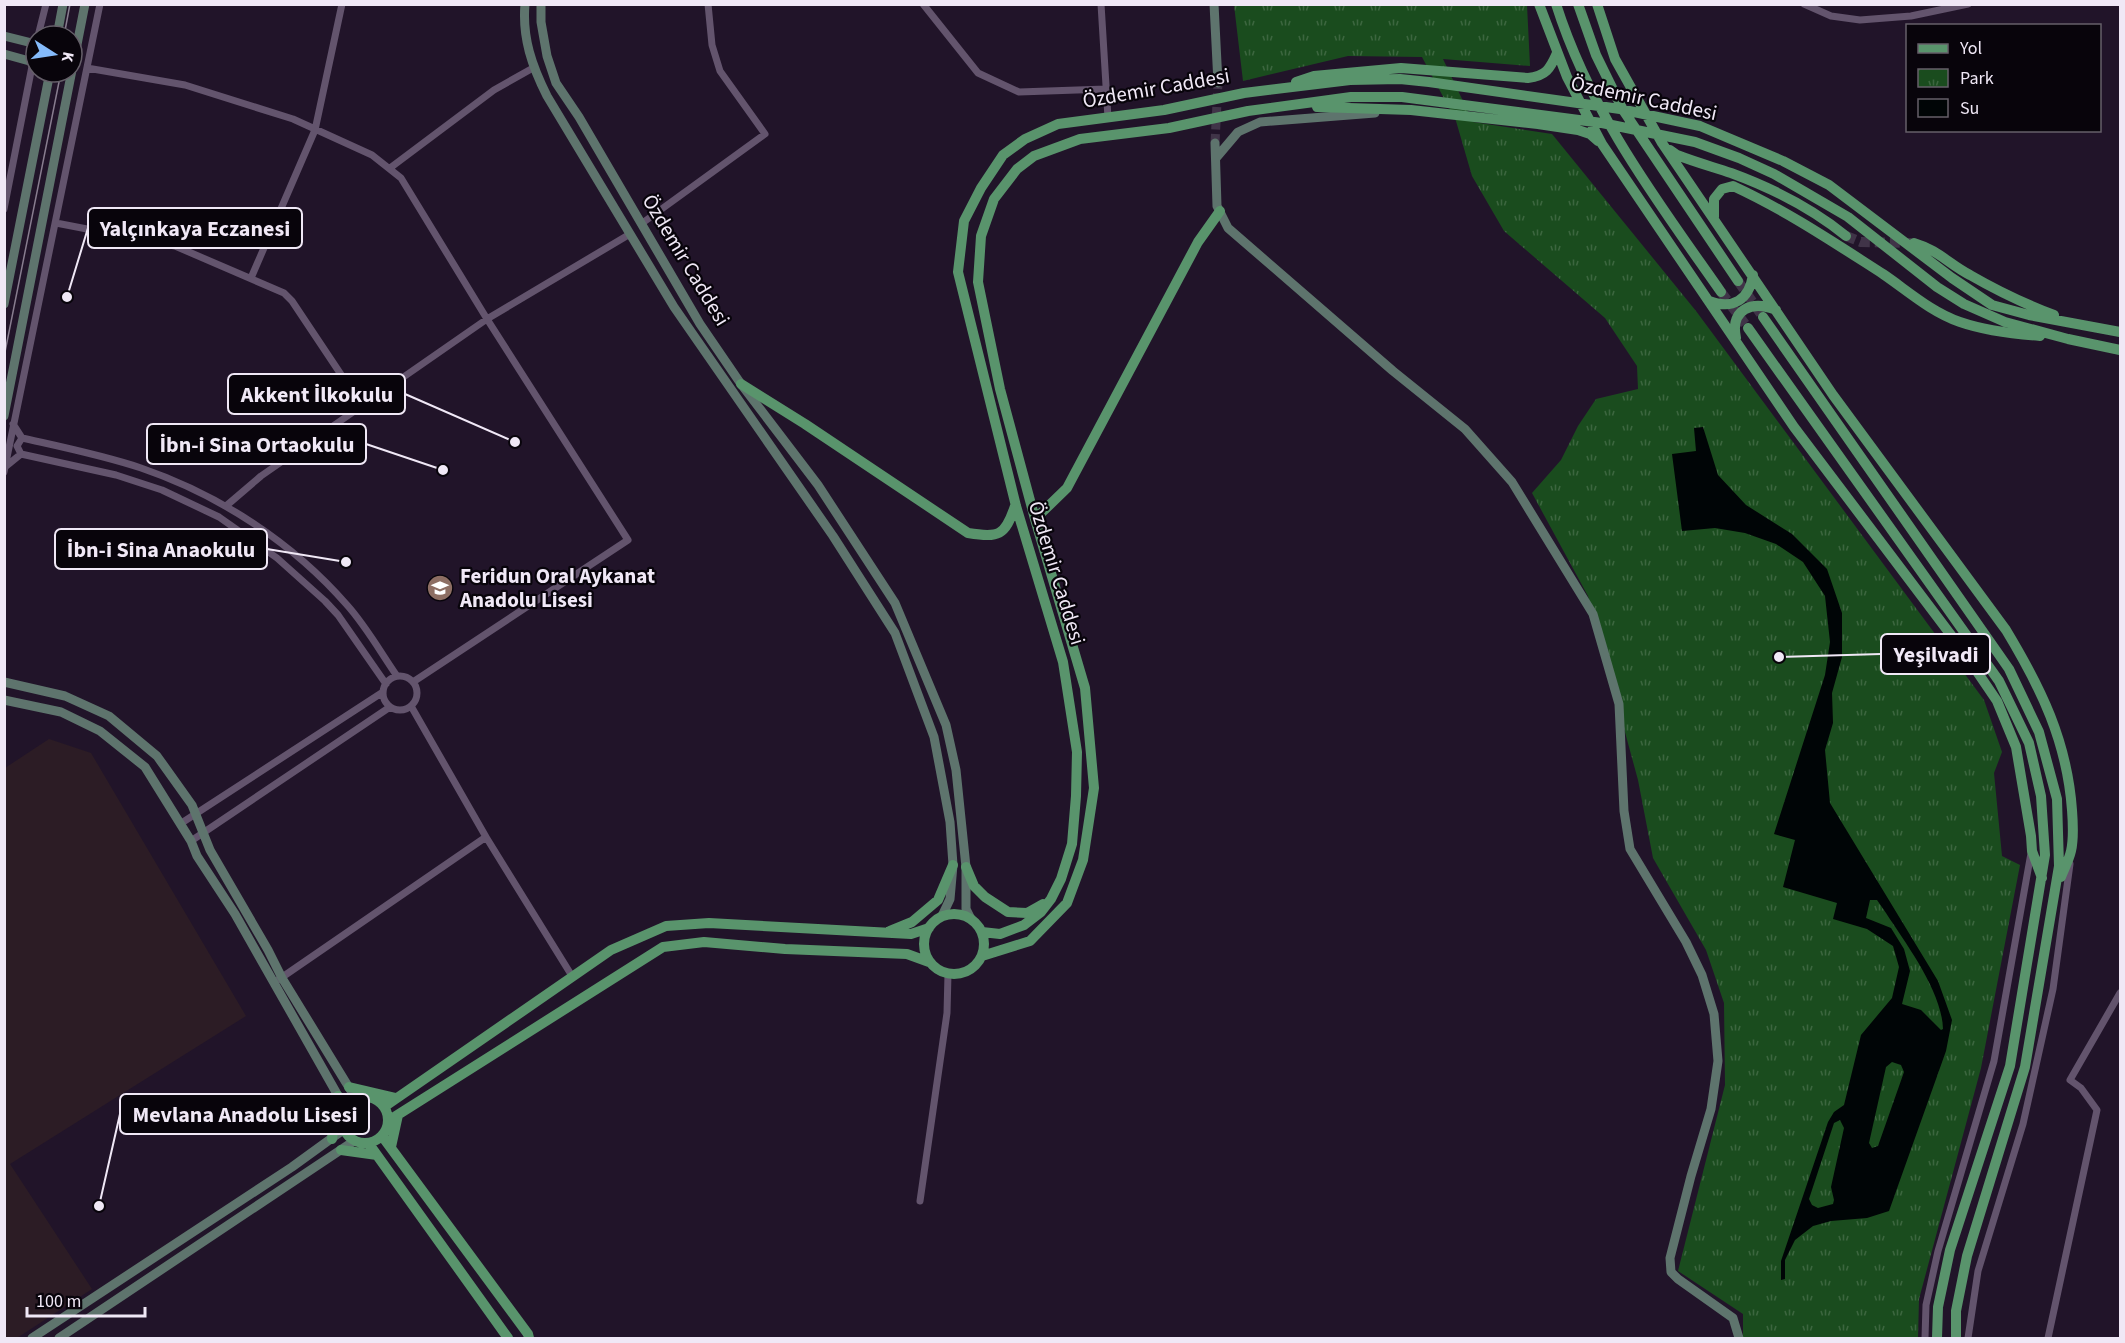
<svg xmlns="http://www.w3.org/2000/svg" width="2125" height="1343" viewBox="0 0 2125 1343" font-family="'Source Sans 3',sans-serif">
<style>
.medical{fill:#2c1c25}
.park{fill:url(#park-tufts)}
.water{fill:#000506;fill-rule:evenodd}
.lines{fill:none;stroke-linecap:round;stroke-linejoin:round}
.secondary-tunnel{stroke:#403448;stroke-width:9;stroke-dasharray:9 4.5;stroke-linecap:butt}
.primary-tunnel{stroke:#403448;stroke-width:10;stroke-dasharray:10 5;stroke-linecap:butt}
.street{stroke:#63546d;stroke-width:7}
.secondary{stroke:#5e746d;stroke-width:9}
.primary{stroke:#59946c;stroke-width:10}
.tram{stroke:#887d8f;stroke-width:1.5}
.labels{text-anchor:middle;stroke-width:4.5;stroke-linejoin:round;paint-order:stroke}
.street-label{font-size:21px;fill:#f0e8f6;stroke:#08040b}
.poi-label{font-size:21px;font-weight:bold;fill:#f0e8f6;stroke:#08040b;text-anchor:start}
.leader{fill:none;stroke:#f0e8f6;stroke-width:2}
.callout-dot{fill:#f0e8f6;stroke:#08040b;stroke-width:2}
.callout{fill:#08040b;stroke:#f0e8f6;stroke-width:2}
.callout-label{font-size:22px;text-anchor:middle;font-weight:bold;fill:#f0e8f6}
</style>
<defs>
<pattern id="park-tufts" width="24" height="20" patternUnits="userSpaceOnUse" patternTransform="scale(1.5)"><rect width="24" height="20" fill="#1a4c1e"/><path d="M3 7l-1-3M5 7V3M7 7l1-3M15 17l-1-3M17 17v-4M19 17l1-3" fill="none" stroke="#3c663f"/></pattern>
</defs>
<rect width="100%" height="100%" fill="#211429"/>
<path class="medical" d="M49 739 91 753 246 1016 10 1164 92 1289 17 1338H5V768Z"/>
<path class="park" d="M1234 5H1527L1530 66 1443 59 1473 122 1552 134 1696 311 1984 700 2002 752 1994 773 2002 856 2020 865 1981 1068 1919 1299 1918 1338H1743V1314L1678 1271 1725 1085 1724 1003 1706 950 1653 858 1638 780 1588 596 1532 493 1561 460 1578 426 1596 399 1638 389 1637 366 1605 318 1504 231 1472 176 1456 121 1422 57 1348 56 1243 81Z"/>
<path class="water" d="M1703 427 1718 475 1746 505 1792 534 1827 569 1842 613V657L1832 693 1833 723 1825 750 1830 803 1938 981 1952 1020 1946 1051 1889 1211 1867 1218 1831 1221 1813 1226 1795 1240 1785 1260V1279L1781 1280V1261L1828 1122 1834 1112 1844 1105 1861 1035 1892 998 1899 967 1893 946 1867 929 1833 919 1837 903 1783 887 1795 840 1774 834 1825 675 1830 642 1825 596 1803 562 1776 544 1745 533 1715 528 1682 531 1672 454 1696 451 1694 428ZM1870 900H1877L1886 913C1906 944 1942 991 1943 1029L1941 1030 1921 1010 1902 1004 1910 971 1904 949 1891 928 1866 918ZM1892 1062 1901 1065 1904 1072 1878 1146 1872 1148 1869 1143 1886 1067ZM1840 1120 1844 1128 1831 1187 1834 1200 1833 1204 1818 1208 1812 1205 1809 1199 1834 1123Z"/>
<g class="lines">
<path class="secondary-tunnel" d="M1215 143 1218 83"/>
<path class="primary-tunnel" d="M1846 236 1861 242 1911 243
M1738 281 1763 317
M1721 292 1748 328"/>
<path class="street" d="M923 4 978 73 1019 92 1106 89
M1101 4 1108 118
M1804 4 1831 16 1860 20 1911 16 1968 4
M38 36 46 4
M87 68 185 85 293 119 372 155 401 178 487 319 628 540 413 682
M390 168 494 90 533 68
M4 209 36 46
M56 223 175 246 284 293 292 301 362 406
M641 224 765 134 720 71 712 45 708 4
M251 278 315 130 342 4
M13 424 22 438C62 447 102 455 141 468 220 495 293 543 347 605 366 626 381 653 397 676
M21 454 17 446 22 438
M5 467 21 454 116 475 162 490 219 517 277 558 325 601 338 615 386 684
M4 472 100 4
M226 506 261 476 487 319 630 234
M383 693a17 17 0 1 1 34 0a17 17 0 1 1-34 0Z
M180 824 383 692
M486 837 572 976
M191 841 390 707
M278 980 486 837 411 706
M920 1201 947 1013 948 974
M1925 1338 1926 1305 1938 1251 1994 1061 2031 853
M1968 1338 1978 1271 2023 1124 2053 989 2070 864
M2048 1338 2097 1110 2081 1088 2070 1080 2120 993"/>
<path class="secondary" d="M525 4C522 38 532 66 547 96L674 307 833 536 895 633 934 737 950 822 953 865 950 899 942 916
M541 4V22L547 56 556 83 579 117 700 324 741 384 818 485 895 603 946 725 956 770 966 867V909L971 919
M1214 4 1218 83
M4 36 36 44
M57 36 63 4
M4 54 33 62
M1215 143 1217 206 1228 228 1393 371 1465 429 1512 482 1593 614 1619 704 1624 811 1630 849 1686 942 1702 975 1714 1014 1718 1061 1711 1109 1691 1176 1670 1258 1671 1272 1678 1279 1733 1318 1739 1338
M1216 158 1238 132 1260 122 1375 113
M4 304 50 72
M4 416 85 4
M4 682 65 696 109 716 157 756 192 805 210 850 268 950 282 978 356 1099
M4 700 61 712 100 731 145 767 191 841 197 856 235 914 345 1108
M32 1338 292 1167 343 1130
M59 1338 354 1141"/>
<path class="primary" d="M1539 4 1567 77 1602 144 1794 427 1963 651 1997 701 2016 747 2031 836 2032 851 2042 878
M1556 4C1591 114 1656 199 1721 292
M1578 4 1596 55 1623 110 1738 281
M1597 4 1615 59 1662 143 1833 395 2006 630C2041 688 2067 741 2072 810 2073 823 2074 838 2071 851 2069 860 2064 869 2061 877
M1296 82 1314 76 1401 68 1528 78C1546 76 1550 69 1557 53
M1317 107 1411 110 1538 124 1578 130 1590 134 1598 141
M1670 150 1677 155C1695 162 1713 167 1731 173 1772 188 1813 209 1846 236
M1714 217V199L1722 189 1733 186C1787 211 1833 242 1883 274 1908 291 1931 312 1960 322 1986 331 2013 334 2040 336
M1914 243C1938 250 1949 264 1970 275 1996 290 2025 304 2054 315
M1709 301C1733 310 1749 300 1753 275
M1763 317 2009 669 2039 732 2057 799 2059 866 2025 1067 1967 1256 1956 1311V1338
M1748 328 1999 681 2029 743 2041 796 2045 855 2010 1066 1950 1250 1938 1307 1937 1338
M1736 338C1730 309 1752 300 1776 310
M741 384 805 424 968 533C999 538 1005 536 1015 506
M1035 519 1067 488 1198 242 1220 211
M966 867 974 886 985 897 1008 912 1027 913 1043 904
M924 944a30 30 0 1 1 60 0a30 30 0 1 1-60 0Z
M890 931 912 922 938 900 953 865
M982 932 1000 934 1024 925 1041 912 1051 899 1061 879 1072 844 1076 796 1077 752 1063 662 1016 506 958 272 964 221 981 188 1003 155 1025 139 1058 124 1164 110 1244 93 1350 80 1400 79 1429 82 1620 109 1700 126 1783 161 1829 185 1952 278 1992 305 2029 315 2120 332
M982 956 1030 941 1067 903 1083 860 1094 788 1085 688 1035 519 1000 389 978 282 981 236 994 199 1017 169 1034 156 1080 139 1169 128 1248 111 1351 97H1402L1602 123 1695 142 1739 158 1774 174 1848 217 1937 287 1964 304 2005 322 2068 339 2120 350
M349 1087 396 1098
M342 1120a23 23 0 1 1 46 0a23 23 0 1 1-46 0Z
M384 1107 611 950 666 926 709 923 911 934 929 928
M388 1121 663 947 704 942 785 949 907 954 929 962
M382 1136 528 1334 529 1338
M332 1139 338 1096
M369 1144 508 1338
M391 1147 398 1115
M341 1150 377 1155"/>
<path class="tram" d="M64 36 70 4
M4 357 61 72"/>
</g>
<defs>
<g id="school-disc" transform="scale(1.35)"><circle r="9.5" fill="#8d6e63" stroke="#08040b"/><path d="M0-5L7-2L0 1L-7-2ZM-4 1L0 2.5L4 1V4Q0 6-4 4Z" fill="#fff"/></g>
</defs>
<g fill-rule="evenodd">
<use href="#school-disc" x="440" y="588"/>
</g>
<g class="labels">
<g class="street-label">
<text transform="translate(1156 88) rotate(-10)" y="7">Özdemir Caddesi</text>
<text transform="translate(1644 98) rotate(12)" y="7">Özdemir Caddesi</text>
<text transform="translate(686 260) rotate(59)" y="7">Özdemir Caddesi</text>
<text transform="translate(1057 573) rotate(73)" y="7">Özdemir Caddesi</text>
</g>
<g class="poi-label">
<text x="460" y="583">Feridun Oral Aykanat<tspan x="460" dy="24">Anadolu Lisesi</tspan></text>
</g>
</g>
<path class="leader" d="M67 297L88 228M515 442L405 394M443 470L366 444M346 562L267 549M1779 657L1881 654M99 1206L120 1114"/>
<g class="callout-dot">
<circle cx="67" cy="297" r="6"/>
<circle cx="515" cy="442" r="6"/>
<circle cx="443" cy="470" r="6"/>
<circle cx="346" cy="562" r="6"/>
<circle cx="1779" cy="657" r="6"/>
<circle cx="99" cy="1206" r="6"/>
</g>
<g class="callout">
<rect x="88" y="208" width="214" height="40" rx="6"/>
<rect x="228" y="374" width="177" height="40" rx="6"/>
<rect x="147" y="424" width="219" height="40" rx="6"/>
<rect x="55" y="529" width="212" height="40" rx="6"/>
<rect x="1881" y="634" width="109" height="40" rx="6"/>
<rect x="120" y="1094" width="249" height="40" rx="6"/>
</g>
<g class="callout-label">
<text x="195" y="236">Yalçınkaya Eczanesi</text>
<text x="317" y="402">Akkent İlkokulu</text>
<text x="257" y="452">İbn-i Sina Ortaokulu</text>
<text x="161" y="557">İbn-i Sina Anaokulu</text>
<text x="1936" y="662">Yeşilvadi</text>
<text x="245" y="1122">Mevlana Anadolu Lisesi</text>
</g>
<rect width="2125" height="1343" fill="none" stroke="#f0e8f6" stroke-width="12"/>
<rect x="1906" y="24" width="195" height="108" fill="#08040b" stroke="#655f69" stroke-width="1.5"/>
<rect x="1918" y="44" width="30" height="9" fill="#59946c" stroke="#655f69" stroke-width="1.5"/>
<text x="1960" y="54" font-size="18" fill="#f0e8f6">Yol</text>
<rect x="1918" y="69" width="30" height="18" fill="url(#park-tufts)" stroke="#655f69" stroke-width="1.5"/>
<text x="1960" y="84" font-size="18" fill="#f0e8f6">Park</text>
<rect x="1918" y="99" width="30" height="18" fill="#000506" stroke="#655f69" stroke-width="1.5"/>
<text x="1960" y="114" font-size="18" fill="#f0e8f6">Su</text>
<g transform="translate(54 54) rotate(102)"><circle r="28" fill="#08040b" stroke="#655f69" stroke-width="1.5"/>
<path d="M0-4.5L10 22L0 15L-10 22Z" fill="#85bbfb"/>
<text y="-9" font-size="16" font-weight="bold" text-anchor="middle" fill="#f0e8f6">K</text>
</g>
<path d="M27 1307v9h118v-9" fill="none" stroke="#f0e8f6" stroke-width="3"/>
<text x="36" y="1307" font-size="18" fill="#f0e8f6" stroke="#08040b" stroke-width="4.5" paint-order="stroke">100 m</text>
</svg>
